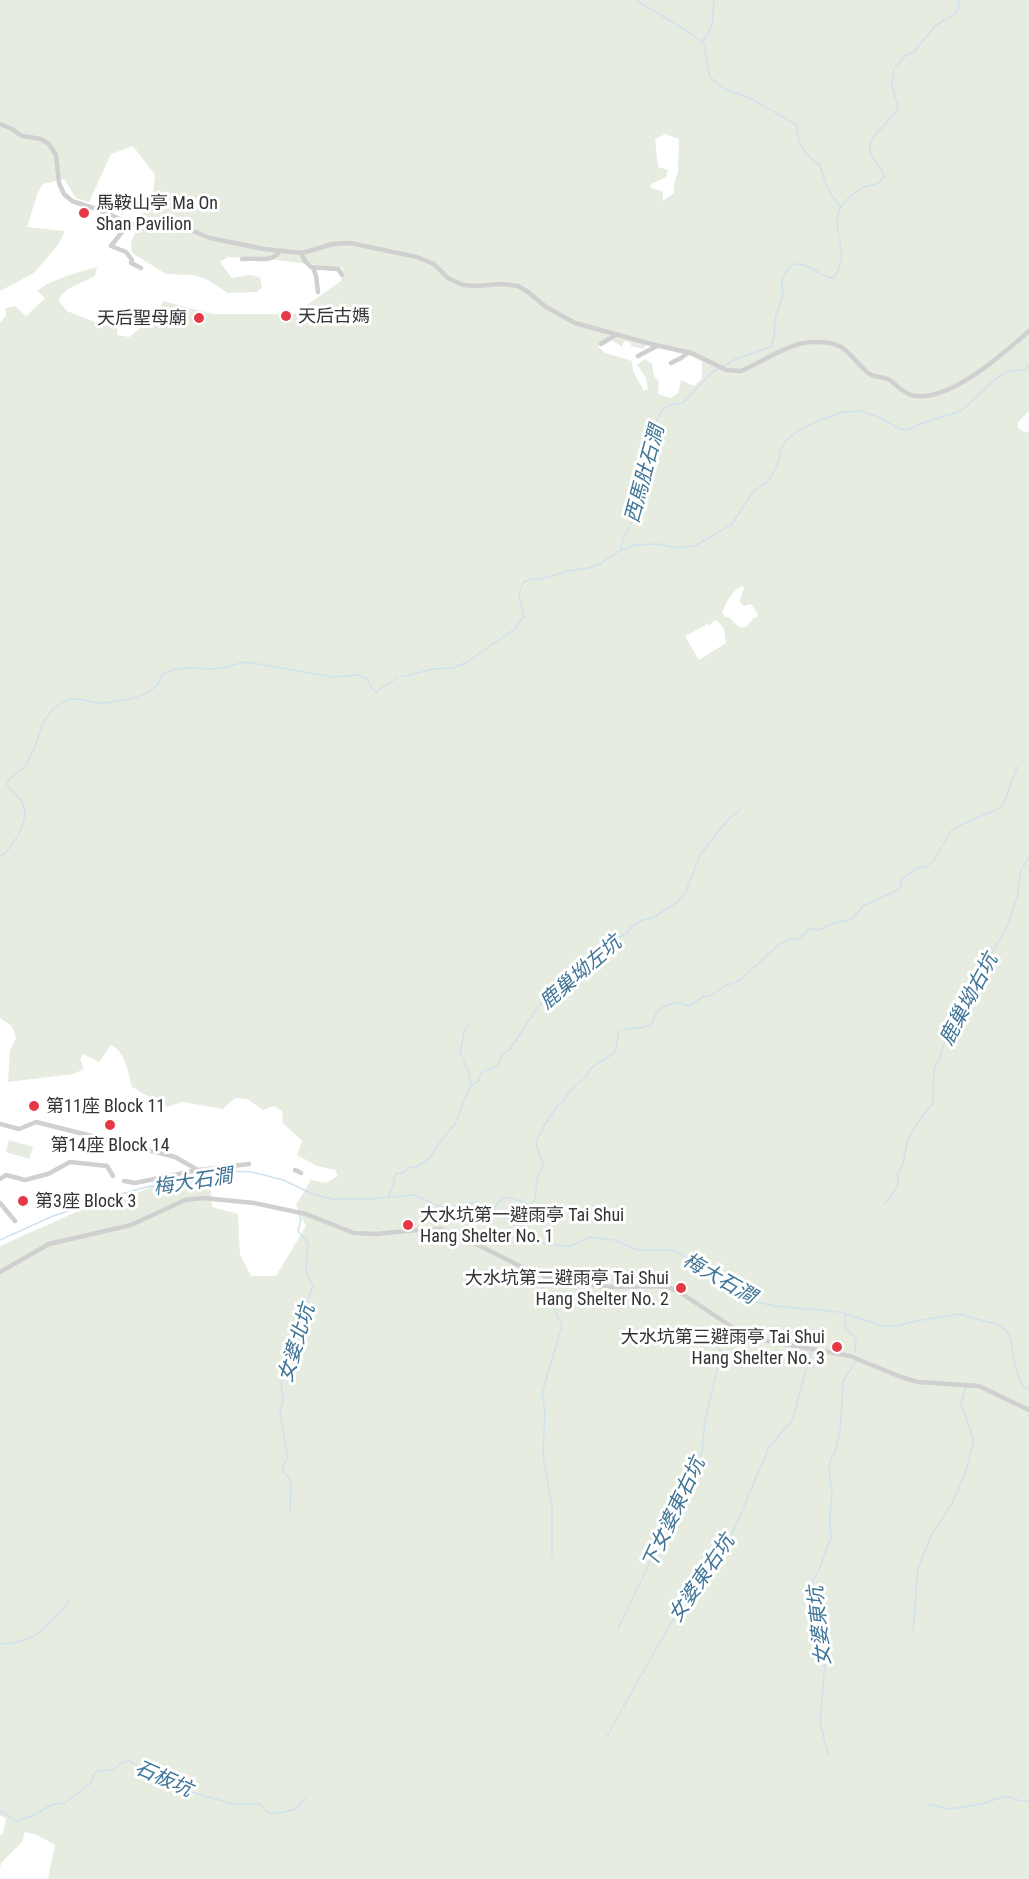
<svg xmlns="http://www.w3.org/2000/svg" width="1029" height="1879" viewBox="0 0 1029 1879" font-family="'Roboto Condensed','Noto Sans TC',sans-serif">
<style>
.green{fill:#e6ecdf;fill-rule:evenodd}
.lines{fill:none;stroke-linecap:round;stroke-linejoin:round}
.stream{stroke:#cfe2ee;stroke-width:1.5}
.street{stroke:#d0d0d0;stroke-width:4.5}
.poi-dot{fill:#e63946;stroke:#fff;stroke-width:2}
.labels{text-anchor:middle;stroke-width:6;stroke-linejoin:round;paint-order:stroke}
.poi-label{font-size:18px;fill:#333;stroke:#fff;text-anchor:start}
.water-label{font-size:20px;font-style:italic;fill:#3f7597;stroke:#fff}
</style>
<rect width="100%" height="100%" fill="#fff"/>
<path class="green" d="M0 0H1029V411L1018 422V428L1026 433 1029 431V1879H48L55 1845 37 1835 25 1832 22 1842 1 1863 0 1869V1836L3 1833 6 1819 0 1815V1246L101 1201 129 1197 153 1186 181 1179 210 1178 212 1207 238 1214 240 1255 251 1276H276L306 1226 296 1205 311 1180 326 1183 338 1176 335 1170 317 1166 297 1155 302 1141 283 1123 282 1111 274 1106 263 1110 247 1099 235 1098 223 1109 183 1102 167 1107 132 1087C128 1073 126 1052 111 1045L99 1062 83 1054 80 1059 84 1069 73 1074 8 1082 10 1051 16 1038 12 1026 0 1018V323L6 315 5 308 15 306 26 316 45 298 37 291C54 278 76 273 97 267L95 276C80 284 67 286 58 300L67 311 102 325 118 326 117 335 129 337 142 327 140 316 145 311 159 310 163 301 213 314H294L341 281 343 268 268 259 228 257 220 262 232 278 249 275 260 277 262 287 257 292 228 293 206 279 193 275 166 274 132 253 131 243 143 213 152 201 155 175 133 146 111 154 89 202 76 198 64 179 43 184 38 192 27 227 65 231 58 245 34 273 0 291ZM665 134 679 139 678 172 674 184V193L663 201V192L651 188V184L666 177 668 170 658 167 655 139ZM605 339 613 341 622 347 624 341 631 343V346L644 349 646 345 691 356 702 362V378L694 386 681 380 678 393 671 398 658 394 659 381 654 376 652 364 645 359 637 365 646 378 648 389 644 391 633 371 632 361 605 353 598 347ZM742 586 744 588 740 600 741 604 745 606 749 604 752 605 758 614 757 618 754 617C744 633 740 629 729 617H725L722 613C726 603 732 590 742 586ZM717 620 724 629 726 643 699 660 685 636 708 624 710 626 712 622Z
M9 1140 33 1147 29 1159 6 1152Z"/>
<g class="lines">
<path class="stream" d="M636 0 684 29 704 44 710 77 724 89 748 97 797 125C797 142 804 156 820 165L827 188 841 208
M703 41 712 26 714 0
M838 233C838 227 836 220 838 214 841 203 854 192 864 187 872 184 878 186 884 177 882 166 873 161 870 151 866 137 893 120 898 108L892 85 894 68 905 56 914 52 935 26 956 13 959 7 958 0
M621 550 624 537 635 516V501L640 490 645 468V459L653 444 656 423 660 414 663 409 672 404 683 403 711 373 736 359 770 347C777 337 773 326 776 315 778 308 782 300 783 293 783 289 782 286 782 283 782 275 790 263 799 264 812 265 822 278 833 278L839 269 842 254 839 236
M402 677 433 669 453 668 465 663 515 629 524 616 519 596 520 590 524 582 532 579H540L569 571 589 568 600 564 619 551 634 545 658 544 679 548 695 546 732 524 752 493 770 479 780 458V452L785 441 801 429 815 422 843 412 860 411 878 417 900 429 908 430 920 424 961 411 998 377 1009 371 1024 370 1029 365
M0 857C13 847 32 818 22 802 18 795 11 792 7 784 10 775 17 775 23 768 40 749 36 720 58 705 75 694 81 701 98 703 105 704 122 700 130 699 138 697 152 691 158 684 160 679 160 676 165 673 181 665 199 669 215 669 225 669 236 663 247 662L333 677 358 675 367 679 373 690 376 692 398 677
M469 1023 464 1032 460 1054 469 1072V1077L471 1084
M388 1197 393 1186 394 1178 396 1174 404 1172 410 1167H416L428 1160 441 1141 455 1124 469 1088 478 1081 483 1071 498 1066 502 1055 510 1049 539 1005 550 999 563 984 581 973 609 943 628 932 631 927 642 920 652 918 676 903 685 894 700 855 729 818 737 813 740 807
M884 1205 895 1190 898 1181V1174L903 1164 908 1138 920 1119 933 1103 934 1068 940 1059 946 1034 972 982 978 978 1008 924 1017 897 1021 871 1029 857
M495 1207C506 1191 513 1198 528 1205L535 1201 537 1179 544 1165 537 1148 536 1141 544 1126 557 1106 564 1100 573 1087 585 1078 591 1068 614 1053 616 1048 619 1031C628 1027 637 1030 647 1026 655 1022 652 1023 655 1016 657 1009 672 1001 679 1003 683 1004 685 1005 689 1006L703 997 712 995 725 986 740 980 777 946 789 939H799L809 929 819 930 834 923 849 920 854 917 863 906 900 889 901 881 910 873 917 868 926 867 935 859 949 833 960 825 996 810 1003 805 1006 798 1017 767
M0 1240 53 1216 117 1195 147 1187 229 1171 252 1172 283 1180 313 1194 333 1199H369L414 1195 439 1206 451 1207 476 1202 482 1203 501 1213 535 1238 545 1244 561 1246H570L590 1237 615 1240 637 1250H672L697 1262 713 1274 757 1302 775 1306 840 1312 883 1326H898L916 1321 959 1314 999 1325C1015 1334 1011 1352 1016 1368 1017 1374 1021 1380 1023 1386L1029 1389
M544 1278 541 1298 554 1308 562 1326 542 1393 545 1411 543 1455 552 1507V1556
M845 1316V1327L856 1339 855 1352
M290 1511 291 1481 282 1469 288 1457 280 1413 283 1398 281 1383 286 1365 293 1357 295 1341 302 1315 313 1286 306 1271 308 1243 298 1231 301 1219 298 1213
M618 1629 702 1452 705 1421 721 1353 717 1343 727 1325
M913 1630 918 1568 931 1536 952 1503 965 1474 974 1440 961 1404 966 1386
M0 1644C38 1642 46 1628 69 1601
M607 1736 686 1596 727 1546 769 1447 792 1421 811 1352
M828 1755 820 1722 825 1662 813 1580 819 1569 831 1538 830 1517 832 1494 829 1469 830 1461 835 1451 840 1432 843 1382 855 1362
M927 1804 950 1809 982 1804 1005 1796 1021 1801H1029
M0 1811 17 1821 32 1816 53 1804 65 1803 91 1783 93 1775 97 1771 112 1770 123 1762 130 1761 147 1772 188 1791 233 1804H260L268 1813H279L296 1809 305 1798"/>
<path class="street" d="M0 124 12 129 22 136 41 139 49 144 56 155 59 183 64 194 72 201 105 212 126 222 134 225 161 224 180 226 210 238 264 249 302 253 333 244 350 243 417 257 434 264 448 278 463 285 476 286 502 284 518 286 528 292 546 307 575 323 655 345 692 353 726 370 741 371C762 362 790 342 813 342 847 341 846 353 867 372 873 378 881 376 888 379 896 384 902 392 911 395 947 405 1004 353 1029 331
M129 223 111 246 126 252 132 260 131 263 141 268
M301 253 305 261 311 267 338 269 342 275
M242 259C255 257 271 264 280 251
M313 268 316 276 318 292
M601 344 617 334
M638 356 657 346
M671 363 681 358 689 352
M0 1124 19 1129 36 1122 175 1157 198 1170
M295 1170 301 1173
M0 1179 6 1175 25 1180 48 1174 70 1162 107 1166 113 1176
M124 1181 135 1183 198 1170 249 1164
M0 1203 15 1221
M0 1272 49 1244 131 1225 185 1200 203 1198 254 1203 306 1214 354 1233 376 1234 427 1229H441L460 1236 528 1270 557 1280 608 1287 658 1286 670 1288 681 1293 738 1331 757 1339 850 1356 901 1377 918 1382 979 1386 1029 1410"/>
</g>
<g class="poi-dot">
<circle cx="84" cy="213" r="6"/>
<circle cx="286" cy="316" r="6"/>
<circle cx="199" cy="318" r="6"/>
<circle cx="34" cy="1106" r="6"/>
<circle cx="110" cy="1125" r="6"/>
<circle cx="23" cy="1201" r="6"/>
<circle cx="408" cy="1225" r="6"/>
<circle cx="681" cy="1288" r="6"/>
<circle cx="837" cy="1347" r="6"/>
</g>
<g class="labels">
<g class="poi-label">
<text x="96" y="209">馬鞍山亭 Ma On<tspan x="96" dy="21">Shan Pavilion</tspan></text>
<text x="298" y="322">天后古媽</text>
<text x="187" y="324" text-anchor="end">天后聖母廟</text>
<text x="46" y="1112">第11座 Block 11</text>
<text x="110" y="1151" text-anchor="middle">第14座 Block 14</text>
<text x="35" y="1207">第3座 Block 3</text>
<text x="420" y="1221">大水坑第一避雨亭 Tai Shui<tspan x="420" dy="21">Hang Shelter No. 1</tspan></text>
<text x="669" y="1284" text-anchor="end">大水坑第二避雨亭 Tai Shui<tspan x="669" dy="21">Hang Shelter No. 2</tspan></text>
<text x="825" y="1343" text-anchor="end">大水坑第三避雨亭 Tai Shui<tspan x="825" dy="21">Hang Shelter No. 3</tspan></text>
</g>
<g class="water-label">
<text transform="translate(644 474) rotate(-75)" y="7">西馬肚石澗</text>
<text transform="translate(580 972) rotate(-41)" y="7">鹿巢坳左坑</text>
<text transform="translate(968 999) rotate(-62)" y="7">鹿巢坳右坑</text>
<text transform="translate(193 1181) rotate(-9)" y="7">梅大石澗</text>
<text transform="translate(720 1278) rotate(30)" y="7">梅大石澗</text>
<text transform="translate(296 1343) rotate(-73)" y="7">女婆北坑</text>
<text transform="translate(673 1513) rotate(-65)" y="7">下女婆東右坑</text>
<text transform="translate(701 1578) rotate(-56)" y="7">女婆東右坑</text>
<text transform="translate(819 1626) rotate(-96)" y="7">女婆東坑</text>
<text transform="translate(164 1778) rotate(24)" y="7">石板坑</text>
</g>
</g>
</svg>
